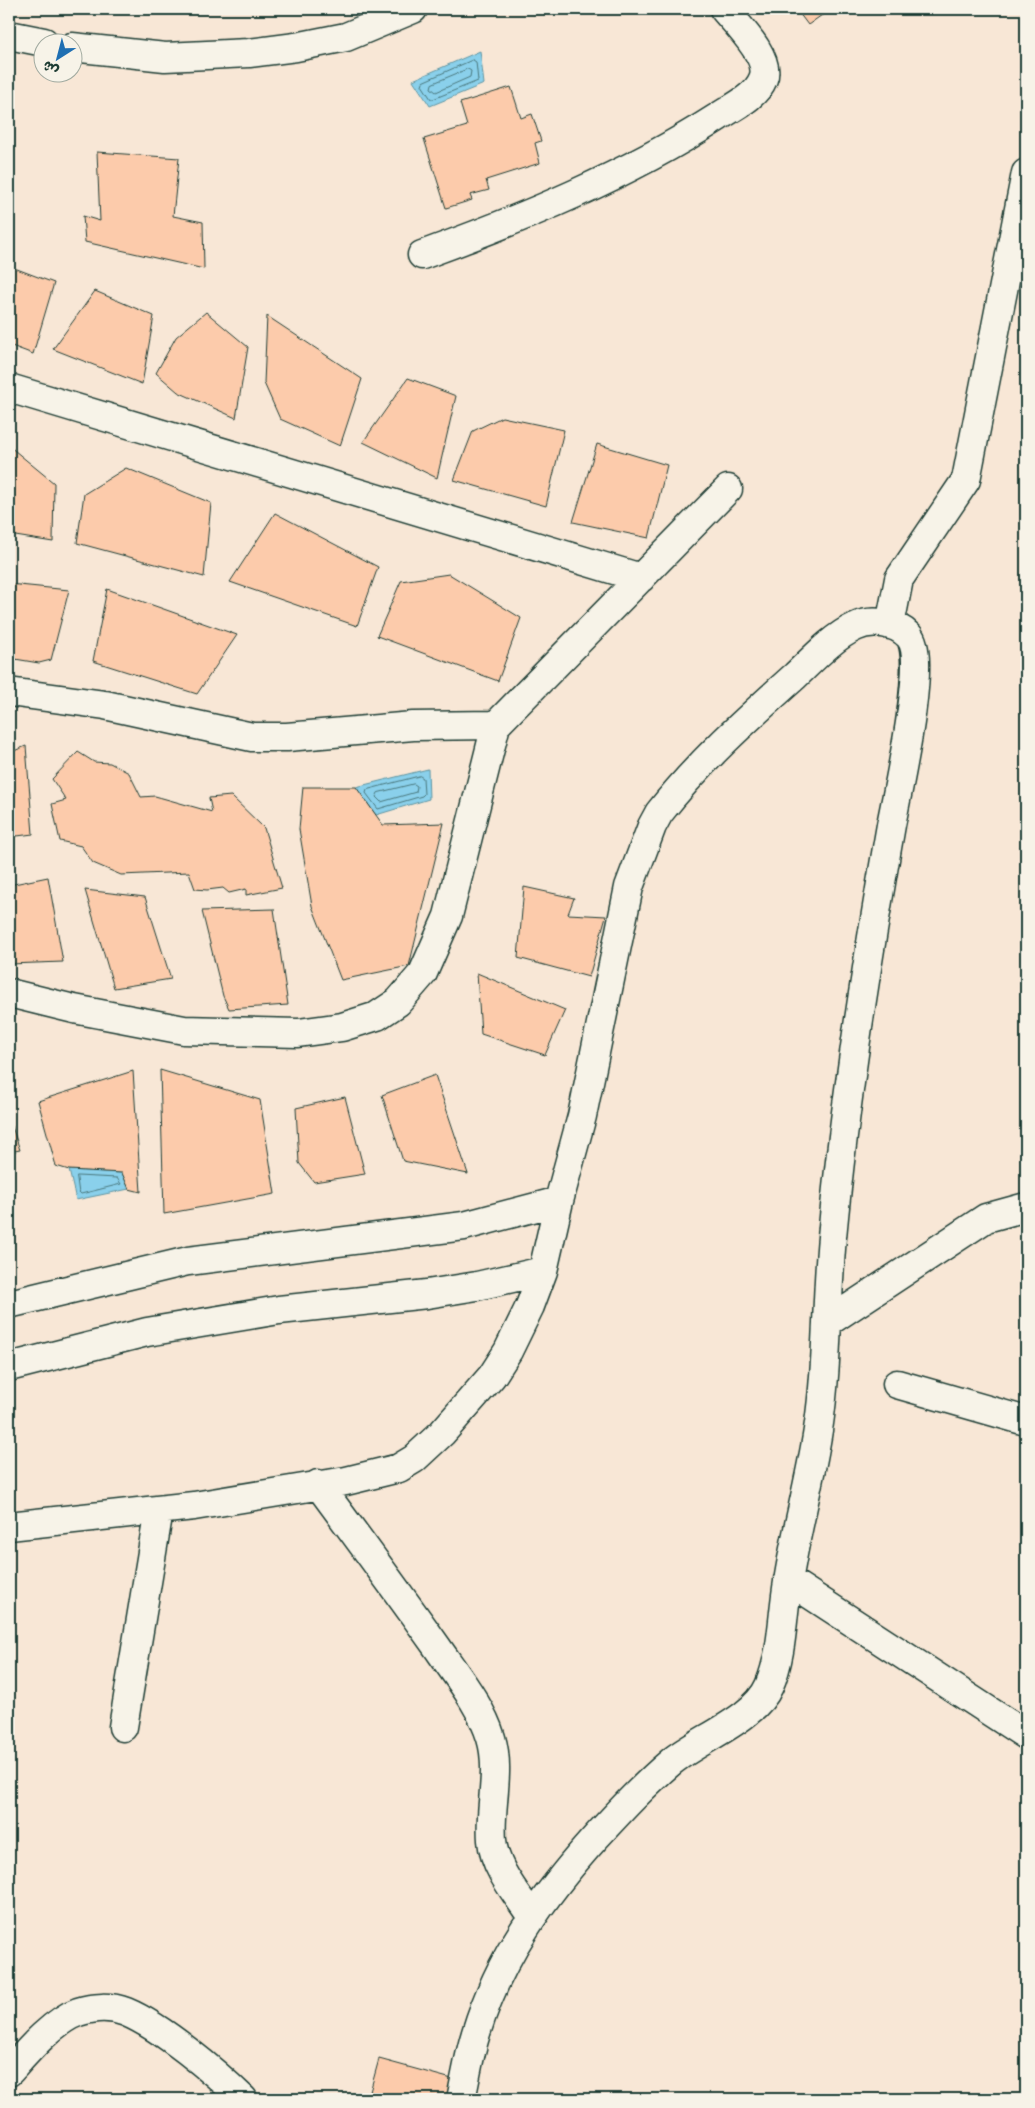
<svg xmlns="http://www.w3.org/2000/svg" width="1035" height="2108" viewBox="0 0 1035 2108" font-family="Mali,'Playpen Sans Arabic',sans-serif">
<style>
.water{fill:#8ad0eb;stroke:#5f95a2}
.lines{fill:none;stroke-linecap:round;stroke-linejoin:round}
.shore{stroke:#4a787d;stroke-width:1}
.building{fill:#fccbab;stroke:#1f3d34}
.minor-casing{stroke:#1f3d34;stroke-width:31}
.minor{stroke:#f7f3e8;stroke-width:28}
</style>
<rect width="100%" height="100%" fill="#f8e7d6"/>
<filter id="ink" filterUnits="userSpaceOnUse"><feTurbulence type="fractalNoise" baseFrequency=".02" numOctaves="2"/><feDisplacementMap in="SourceGraphic" scale="10" xChannelSelector="R" yChannelSelector="G"/><feConvolveMatrix kernelMatrix="1 2 1 2 8 2 1 2 1" color-interpolation-filters="sRGB"/></filter>
<g filter="url(#ink)">
<path class="water" d="M480 51 484 84 430 106 413 80Z
M428 769 429 799 376 815 356 787Z
M69 1170 122 1173 129 1189 76 1200Z"/>
<g class="lines">
<path class="shore" d="M473 60 476 62 478 81 433 99H431L422 85 423 82Z
M468 69 471 71 470 77 436 92 431 88 432 84Z
M420 776 423 778 424 794 422 796 378 809 366 793 367 790Z
M414 784 417 786 416 792 381 802 376 797 378 793Z
M77 1176 117 1178 121 1184 81 1194 79 1192Z"/>
</g>
<path class="building" d="M796 9H842L822 15 808 25Z
M511 87 521 118 532 114 541 141 535 143 540 163 486 180 489 190 470 195 472 200 446 208 424 139 467 126 460 103Z
M97 152 179 158 173 216 203 222 204 269 85 242 83 216 100 221Z
M9 266 54 283 33 354 9 345Z
M95 291 154 316 142 384 53 349Z
M206 312 248 347 236 418 178 392 156 373 176 337Z
M267 316 362 379 340 446 280 419 264 383Z
M408 378 456 396 437 478 363 442Z
M502 417 564 430 546 506 454 480 473 431Z
M597 444 667 465 649 538 573 522Z
M9 446 54 483 53 542 9 535Z
M126 468 211 503 204 577 77 543 84 494Z
M275 513 378 567 357 626 230 582Z
M449 574 521 618 498 681 377 636 401 581Z
M9 584 69 590 51 660 39 663 9 658Z
M107 589 237 635 197 694 93 661Z
M26 746 33 834 9 837V753Z
M78 752 94 762 110 763 129 773 141 797 155 796 212 812 209 798 231 796 264 828 282 888 246 895V889L229 893 223 888 207 890 195 889 189 872 121 875 93 863 81 846 60 841 52 804 66 800 52 779Z
M303 787H356L383 825 444 823 409 966 341 980 312 906 299 829Z
M48 877 63 962 9 964V885Z
M524 887 574 898 568 914 606 916 589 977 518 958Z
M85 890 145 897 171 979 114 988Z
M274 909 288 1005 229 1009 223 996 202 911Z
M477 973 565 1010 545 1055 481 1034Z
M160 1070 260 1100 275 1194 164 1214Z
M133 1071 141 1192 129 1189 122 1173 69 1170 56 1166 38 1101Z
M435 1075 468 1174 403 1161 382 1095Z
M345 1097 365 1174 314 1182 299 1163 296 1108Z
M9 1118 20 1150 9 1152Z
M379 2059 452 2079 449 2099H368Z"/>
<g class="lines">
<g class="minor-casing">
<path id="minor" d="M9 35 44 42
M72 47 165 57 249 53 296 47 346 37 413 9
M422 255C524 218 626 176 718 117 733 107 756 97 763 79 772 58 736 24 724 9
M9 388 641 578
M890 625 899 579 966 480 1026 173
M9 692 105 705 252 737H287L413 726 496 725
M9 993 74 1009 184 1030 298 1033 342 1027 377 1016 398 1002 423 973 448 916 496 725 728 489
M9 1304 188 1261 464 1226 559 1201
M828 1322 986 1218 1026 1207
M9 1367 147 1332 279 1310 427 1294 477 1286 543 1271
M897 1384 1026 1421
M318 1484C358 1538 398 1592 437 1647 456 1675 481 1705 491 1738 501 1771 489 1807 492 1840 494 1868 517 1894 532 1917
M9 1526 194 1506 346 1481 399 1468 414 1459 442 1433 492 1376 508 1351 530 1306 543 1271 559 1201 582 1116 629 887 652 826 659 813C699 762 747 719 795 676 812 660 833 637 855 627 871 619 896 622 909 636 928 657 897 793 891 825 867 962 845 1099 832 1237 826 1301 828 1366 818 1430 810 1481 796 1531 788 1582 782 1615 783 1654 769 1686 755 1719 699 1739 671 1762 644 1785 620 1811 596 1837 543 1896 499 1957 476 2033 469 2055 466 2077 461 2099
M788 1580 1026 1735
M123 1727 159 1510
M9 2072C26 2053 53 2021 78 2012 93 2007 111 2006 126 2012 162 2027 215 2072 243 2099"/>
</g>
<use href="#minor" class="minor"/>
</g>
</g>
<rect width="1035" height="2108" fill="none" stroke="#f7f3e8" stroke-width="30"/>
<rect x="15" y="15" width="1005" height="2078" fill="none" stroke="#1f3d34" stroke-width="2" filter="url(#ink)"/>
<g transform="translate(58 58) rotate(216)"><circle r="24" fill="#f7f3e8" stroke="#a1aaa0"/>
<path d="M0-4L9 19L0 12L-9 19Z" fill="#1f6fb2"/>
<text y="-8" font-size="14" font-weight="bold" text-anchor="middle" fill="#1f3d34">ش</text>
</g>
</svg>
